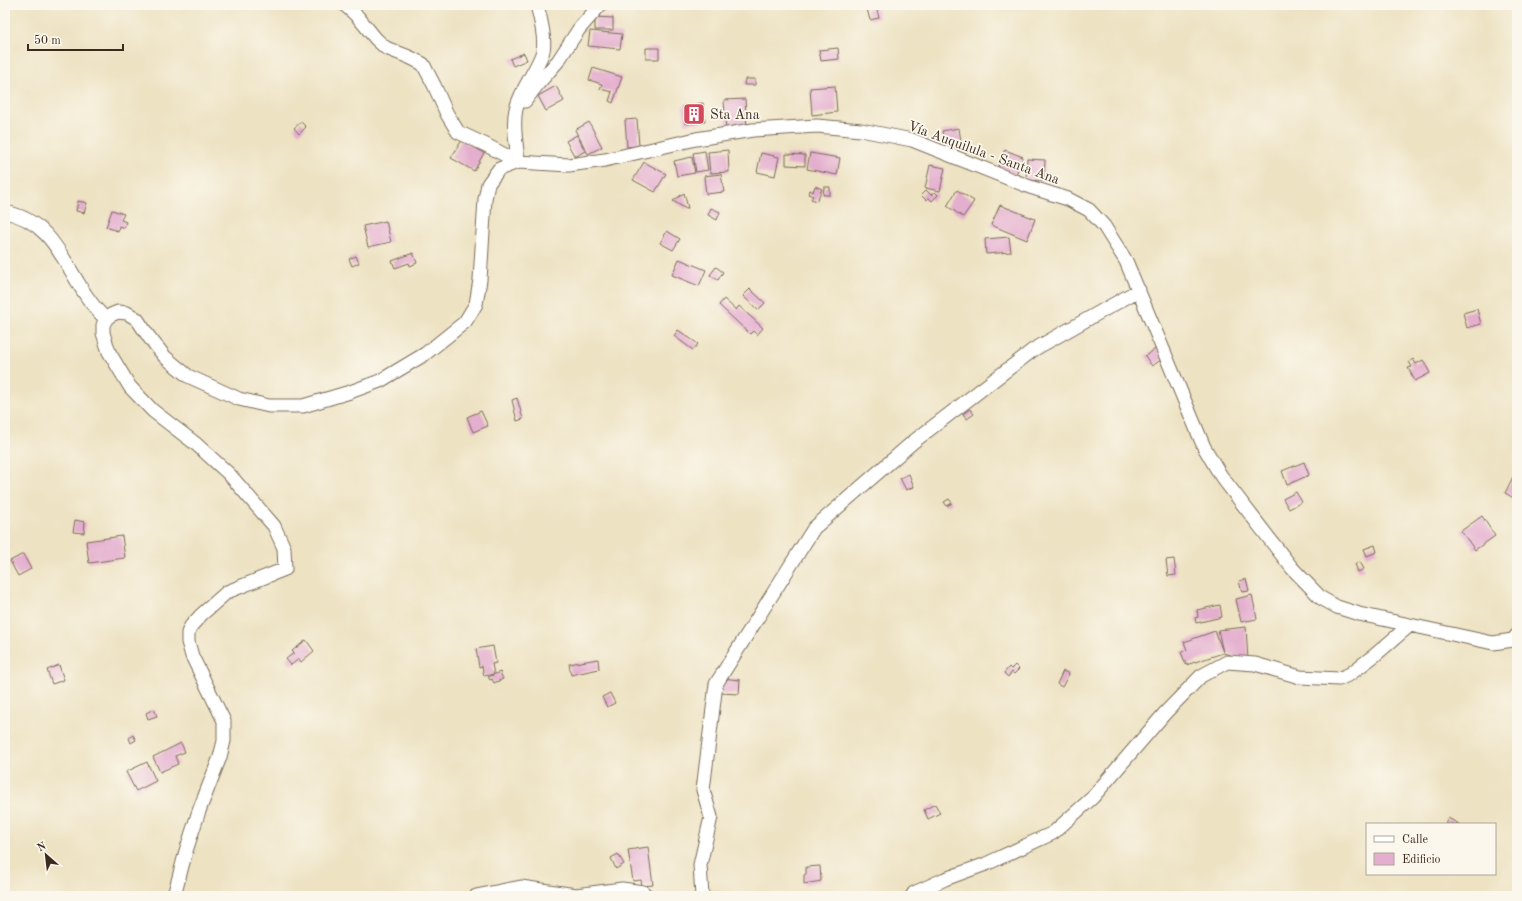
<svg xmlns="http://www.w3.org/2000/svg" width="1522" height="901" viewBox="0 0 1522 901" font-family="'Old Standard TT',serif">
<style>
.building{fill:#e4aecf}
.lines{fill:none;stroke-linecap:round;stroke-linejoin:round}
.minor-casing{stroke:#796a57;stroke-width:15}
.minor{stroke:#fff;stroke-width:13}
.labels{text-anchor:middle;stroke-width:3.5;stroke-linejoin:round;paint-order:stroke}
.poi-label{font-size:14px;fill:#3b2a1e;stroke:#fbf7ec;text-anchor:start}
.street-label{font-size:14px;fill:#3b2a1e;stroke:#fbf7ec}
</style>
<rect width="100%" height="100%" fill="#fbf7ec"/>
<filter id="ink" filterUnits="userSpaceOnUse"><feTurbulence type="fractalNoise" baseFrequency=".025" numOctaves="2"/><feDisplacementMap in="SourceGraphic" scale="8" xChannelSelector="R" yChannelSelector="G"/><feConvolveMatrix kernelMatrix="1 2 1 2 8 2 1 2 1" color-interpolation-filters="sRGB"/></filter>
<filter id="wash" filterUnits="userSpaceOnUse"><feTurbulence type="fractalNoise" baseFrequency=".012" numOctaves="4" result="noise"/><feDisplacementMap in="SourceGraphic" scale="16" xChannelSelector="R" yChannelSelector="G"/><feGaussianBlur stdDeviation="0.9" result="paint"/><feColorMatrix in="noise" values="0 0 0 0 0 0 0 0 0 0 0 0 0 0 0 0 0 1.4 0 .05"/><feComposite in="paint" operator="in"/></filter>
<g filter="url(#wash)">
<rect width="100%" height="100%" fill="#ede2c2"/>
<g id="blocks">
<path class="building" d="M622 5H638V7L622 8Z
M876 6 879 18 870 20 867 9Z
M595 17 613 18V30H595Z
M590 31 622 34 620 49 588 46Z
M646 48H659V59H646Z
M838 48 839 59 821 61 819 50Z
M524 53 527 60 513 66 510 59Z
M593 68 622 77 613 103 609 101 612 92 600 89 602 84 589 80Z
M745 79H755V85H744Z
M556 86 564 101 546 111 538 96Z
M835 86 837 112 812 115 810 88Z
M745 99 747 129 726 131 724 100Z
M703 103 705 122 685 124 683 106Z
M637 119 639 146 627 147 625 120Z
M301 122 306 127 299 134 294 128Z
M589 122 602 147 588 154 575 130Z
M959 128 962 149 945 152 942 131Z
M577 135 585 151 575 157 566 141Z
M462 140 484 153 474 171 451 158Z
M728 150 729 172 710 173 708 152Z
M1005 150 1023 157 1015 177 997 169Z
M705 151 708 170 696 172 693 153Z
M761 153 779 157 775 176 757 172Z
M810 153 840 158 837 175 807 169Z
M786 154 805 155V166L786 165Z
M692 157 695 173 677 176 674 161Z
M1027 159 1045 160 1044 181 1026 180Z
M644 162 666 174 655 192 633 180Z
M930 165 945 168 940 191 925 188Z
M721 174 724 192 706 194 704 176Z
M815 186 822 189 817 201 811 199 813 196 808 194 810 190 813 192Z
M824 187H830V195H823Z
M926 190 931 195 935 192 938 195 932 201 929 198 926 200 921 195Z
M957 190 974 201 963 217 947 206Z
M684 193 688 208 686 209 673 201Z
M78 201 87 203 84 213 76 211Z
M1000 205 1035 219 1027 240 991 225Z
M711 208 720 212 717 220 708 215Z
M112 210 124 214 121 220 126 222 124 228 119 226 118 231 106 227Z
M386 221 391 242 368 247 363 226Z
M667 231 680 239 673 250 660 243Z
M1009 237 1011 252 986 254 985 239Z
M413 253 417 263 410 266 409 263 395 268 392 261Z
M356 256 359 263 352 266 349 259Z
M679 259 706 270 699 286 672 275Z
M716 267 723 272 718 280 710 275Z
M750 289 765 303 758 310 743 296Z
M724 299 736 310 739 306 763 328 757 335 753 331 750 334 719 305Z
M1477 309 1481 324 1467 328 1463 313Z
M678 330 698 344 693 350 674 336Z
M1157 348 1164 358 1152 366 1145 356Z
M1413 359 1416 364 1423 360 1430 373 1415 381 1408 368 1412 367 1409 362Z
M517 398 523 419 517 421 512 400Z
M970 409 974 414 967 419 963 414Z
M481 411 488 426 473 432 467 417Z
M1304 462 1309 475 1287 485 1282 471Z
M909 474 914 487 906 490 900 478Z
M1513 477 1517 479V500L1505 493Z
M1296 492 1302 502 1289 509 1283 499Z
M949 499 952 503 947 506 944 502Z
M1482 516 1495 536 1475 550 1461 531Z
M75 520 85 522 84 533 73 532Z
M122 536 125 558 89 563 86 541Z
M1375 545 1377 552 1367 556 1364 549Z
M23 554 31 569 18 576 10 561Z
M1174 559 1176 575 1168 576 1166 560Z
M1360 562 1364 569 1358 572 1355 564Z
M1246 579 1249 591 1242 592 1239 581Z
M1252 595 1257 619 1241 622 1236 599Z
M1220 605 1222 617 1196 623 1195 618 1198 617 1197 610Z
M1246 627 1248 660 1223 653 1186 665 1181 652 1187 650 1184 642 1215 631 1223 652 1218 630Z
M306 640 314 651 301 662 299 659 291 665 286 659 294 653 292 651Z
M493 646 496 663 492 664 494 674 484 676 482 666 479 667 476 649Z
M598 659 599 669 571 675 569 664Z
M59 665 64 680 52 684 47 670Z
M1015 665 1019 669 1014 674 1012 672 1008 677 1004 673 1009 667 1011 669Z
M1063 671 1069 674 1062 687 1057 684Z
M500 672 503 679 494 683 492 679 490 680 488 677Z
M721 678 740 680 739 694 720 693Z
M610 693 615 703 607 707 602 697Z
M154 709 157 716 148 719 146 713Z
M133 735 136 740 131 743 129 738Z
M181 743 185 752 175 756 178 764 160 772 153 757Z
M147 762 156 781 136 791 126 772Z
M935 804 940 813 928 819 924 810Z
M1448 818 1459 824H1445Z
M648 847 653 885 642 886 641 880 633 881 628 850Z
M618 854 624 864 616 869 611 858Z
M820 866 821 881 804 884V875L806 874V867Z"/>
</g>
</g>
<g filter="url(#ink)">
<use href="#blocks" fill-opacity="0" stroke="#796a57" stroke-width="1"/>
<g class="lines">
<g class="minor-casing">
<path id="minor" d="M345 5 358 17 376 39 386 48 409 57 423 64 434 85 447 114 458 132 486 145 518 162
M525 101 537 85 558 61 579 29 600 5
M518 162C517 145 512 126 516 109 521 89 535 73 542 54 547 42 540 17 537 5
M5 212C63 223 67 284 106 319
M174 896 186 851 199 811 220 757 224 741V721L192 656 188 642V633L191 626 201 615 227 592 285 569 284 548 274 526 229 474 196 444 153 411 130 387 109 352 103 333V325L106 319 111 315 118 312 127 313 137 319 149 337 165 357 188 376 239 399 269 406H303L350 392 380 381 425 354 465 322 476 304 480 280 485 199 488 184 499 169 518 162 569 165 605 160 696 139 753 130 817 126 861 130 912 140 1030 187 1068 199 1089 210 1104 226 1126 261 1204 447 1221 476 1292 568 1321 598 1337 607 1359 614 1493 643 1513 640 1517 635
M476 896 521 887 576 895 622 889 643 892 647 896
M702 896 700 865 711 817 703 790 716 684 814 528 913 442 1033 350 1139 290
M912 896 914 893 945 879 986 864 1053 833 1092 798 1165 713 1201 676 1227 662 1255 664 1300 677 1339 679 1350 674 1375 655 1410 625"/>
</g>
<use href="#minor" class="minor"/>
</g>
</g>
<defs>
<g id="building-square" transform="scale(1.15)"><rect x="-9" y="-9" width="18" height="18" rx="4" fill="#d1495b" stroke="#fbf7ec"/><path d="M-4-6H4V6H1V3H-1V6H-4ZM-2.5-4.3h1.7v1.8h-1.7ZM.8-4.3h1.7v1.8H.8ZM-2.5-1h1.7V.8h-1.7ZM.8-1h1.7V.8H.8Z" fill="#fff"/></g>
</defs>
<g fill-rule="evenodd">
<use href="#building-square" x="694" y="114"/>
</g>
<g class="labels">
<g class="poi-label">
<text x="710" y="119">Sta Ana</text>
</g>
<g class="street-label">
<text transform="translate(984 152) rotate(20)" y="5">Vía Auquilula - Santa Ana</text>
</g>
</g>
<rect width="1522" height="901" fill="none" stroke="#fbf7ec" stroke-width="20"/>
<rect x="1366" y="823" width="130" height="52" fill="#fbf7ec" stroke="#aea59a"/>
<rect x="1374" y="836" width="20" height="6" fill="#ffffff" stroke="#aea59a"/>
<text x="1402" y="843" font-size="12" fill="#3b2a1e">Calle</text>
<rect x="1374" y="853" width="20" height="12" fill="#e4aecf" stroke="#aea59a"/>
<text x="1402" y="863" font-size="12" fill="#3b2a1e">Edificio</text>
<g transform="translate(46 855) rotate(332)" stroke="#fbf7ec" stroke-width="3" paint-order="stroke">
<path d="M0-3L7 15L0 10L-7 15Z" fill="#3b2a1e"/>
<text y="-6" font-size="11" font-weight="bold" text-anchor="middle" fill="#3b2a1e">N</text>
</g>
<path d="M28 44v6h95v-6" fill="none" stroke="#3b2a1e" stroke-width="2"/>
<text x="34" y="44" font-size="12" fill="#3b2a1e" stroke="#fbf7ec" stroke-width="3" paint-order="stroke">50 m</text>
</svg>
